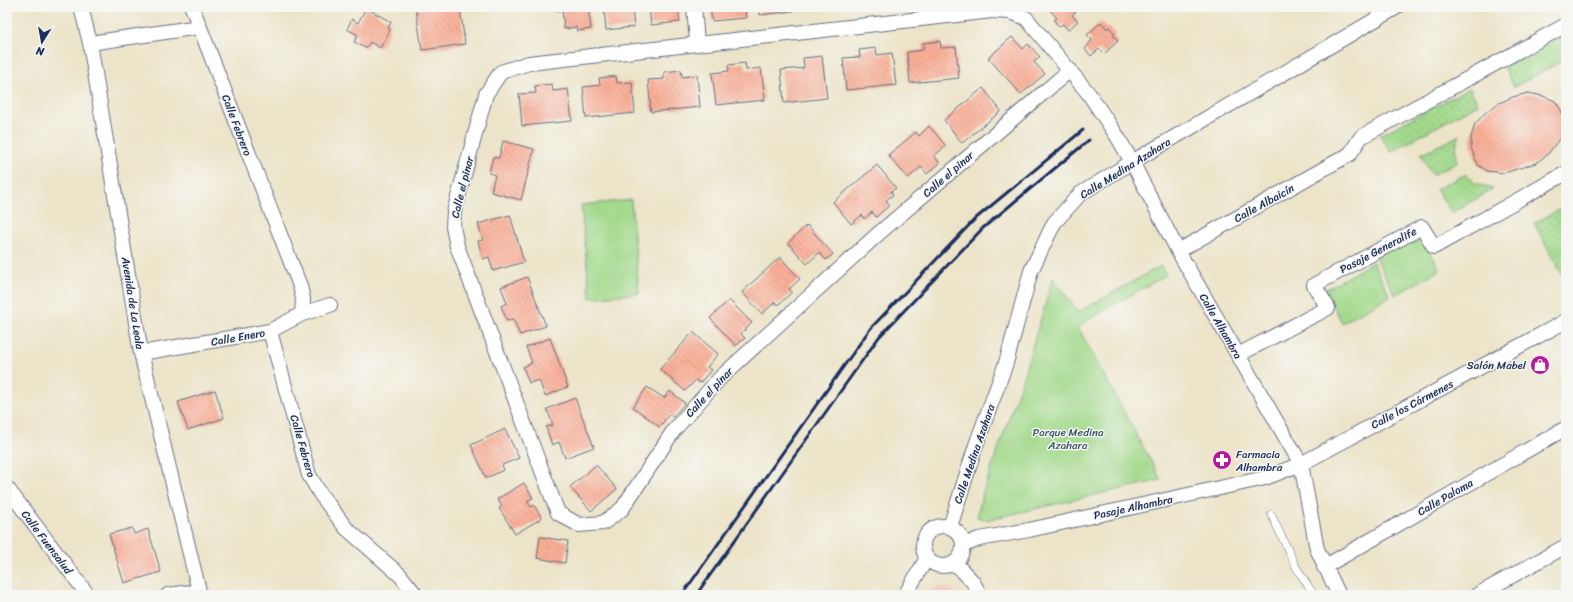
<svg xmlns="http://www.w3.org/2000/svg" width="1573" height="602" viewBox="0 0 1573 602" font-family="Sriracha,sans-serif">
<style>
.built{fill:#f6d1c5}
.park{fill:#a2d98b;stroke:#5e8474}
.garden{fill:url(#garden-dots);stroke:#5e8474}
.building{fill:url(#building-back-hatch)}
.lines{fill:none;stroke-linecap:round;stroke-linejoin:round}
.lane-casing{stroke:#646e83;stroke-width:8}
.street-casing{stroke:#646e83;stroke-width:16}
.lane{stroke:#fff;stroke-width:7}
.street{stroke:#fff;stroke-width:14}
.rail{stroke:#1b2f5e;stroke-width:3}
.labels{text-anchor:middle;stroke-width:3;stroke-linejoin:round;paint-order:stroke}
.street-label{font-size:11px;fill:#1b2f5e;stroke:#f6f6f2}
.poi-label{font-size:11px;fill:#1b2f5e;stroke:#f6f6f2;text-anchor:end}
.park-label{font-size:11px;fill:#3d5a69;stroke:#f6f6f2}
</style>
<defs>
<pattern id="garden-dots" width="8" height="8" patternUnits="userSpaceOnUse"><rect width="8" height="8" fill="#a2d98b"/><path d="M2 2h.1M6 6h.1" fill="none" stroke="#8bbb7a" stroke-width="1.8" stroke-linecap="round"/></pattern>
<pattern id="building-back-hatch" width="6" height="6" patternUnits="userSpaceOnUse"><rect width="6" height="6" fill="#fbaf96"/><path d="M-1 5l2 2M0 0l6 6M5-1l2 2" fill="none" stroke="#ca8f7e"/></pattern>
</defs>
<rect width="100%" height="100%" fill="#f6f6f2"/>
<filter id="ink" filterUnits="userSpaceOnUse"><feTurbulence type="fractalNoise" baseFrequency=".025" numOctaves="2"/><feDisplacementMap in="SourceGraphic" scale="8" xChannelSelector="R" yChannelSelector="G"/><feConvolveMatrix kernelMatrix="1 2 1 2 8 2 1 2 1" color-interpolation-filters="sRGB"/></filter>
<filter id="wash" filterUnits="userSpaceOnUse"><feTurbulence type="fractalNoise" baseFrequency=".012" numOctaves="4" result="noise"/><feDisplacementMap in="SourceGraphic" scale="16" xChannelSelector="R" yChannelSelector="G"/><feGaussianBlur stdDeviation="0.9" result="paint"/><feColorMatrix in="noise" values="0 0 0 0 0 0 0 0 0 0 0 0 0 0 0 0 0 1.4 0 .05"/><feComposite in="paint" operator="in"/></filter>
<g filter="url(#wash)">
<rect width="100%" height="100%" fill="#ece4c8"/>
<path class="built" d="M944 586 953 590 956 595H928L931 589Z"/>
<path class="park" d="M631 200 639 293 590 298 581 205Z
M1420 233 1440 270 1395 295 1375 257Z
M1373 262 1390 296 1342 323 1325 290Z
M1161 266 1166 275 1091 318 1078 327 1161 480 986 520 977 517 982 495 1021 384 1053 278 1078 312Z"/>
<path class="garden" d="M1566 33V59L1514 87 1504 67Z
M1470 88 1478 104 1391 152 1380 135Z
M1460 135 1456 146 1457 162 1432 175 1421 154Z
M1466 174 1475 183 1493 189 1452 213 1436 189Z
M1566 206V282L1534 223Z"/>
<g id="blocks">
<path class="building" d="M436 7H460L465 44 422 50 416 10Z
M556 7H588L591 29 577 31 576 27 564 29 562 10 557 11Z
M604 7H632L634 27 606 30Z
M649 7H678L680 22 651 25Z
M710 7H745L746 18 712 21Z
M759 7H793L794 11 760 15Z
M1047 7H1074L1077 11 1072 15 1078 21 1068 30 1063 24 1059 27 1054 20 1057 18Z
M366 8 391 22 388 28 390 30 380 48 370 42 366 48 354 42 358 35 347 29 352 19 358 23Z
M1101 22 1107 29 1109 27 1115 34 1114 36 1118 41 1104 54 1099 49 1091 56 1085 49 1092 40 1087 35Z
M1012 37 1023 49 1028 44 1040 57 1034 62 1045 74 1021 94 988 58Z
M940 41 941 48 956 47 959 78 910 83 907 52 923 50V43Z
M876 48 877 55 892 53 896 85 846 90 843 58 860 57 859 50Z
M822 56 827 98 784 103 781 70 804 68 803 58Z
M745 63 746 70 761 68 765 100 716 105 712 73 729 71 728 65Z
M681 70 682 77 697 75 700 107 651 112 648 80 664 79V72Z
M616 76 617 83 632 82 635 113 586 118 583 87 600 85 599 78Z
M552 84 553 91 568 89 572 121 522 126 519 94 536 93 535 86Z
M983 88 1001 111 962 143 944 120Z
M1528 93 1543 96 1555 101 1561 110 1564 120 1563 130 1557 142 1548 154 1536 163 1504 173 1487 171 1478 165 1471 148V137L1475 124 1487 111 1499 103 1513 97Z
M929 126 946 146 934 156 940 163 927 174 921 167 908 178 888 155 916 132 919 136Z
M503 141 534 149 521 200 491 192 495 175 489 173 493 157 499 158Z
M877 165 896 188 891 191 893 195 886 200 890 205 876 217 872 212 864 219 862 215 851 224 833 202Z
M510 215 524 262 493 271 489 257 483 259 478 241 483 240 478 224Z
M807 225 833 254 826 260 819 253 807 264 788 243Z
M780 257 800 279 789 289 792 292 778 305 775 302 762 314 742 292Z
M527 277 546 326 520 335 513 319 507 321 501 306 507 303 501 287Z
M729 300 752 323 741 334 745 338 736 346 710 318Z
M693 332 718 354 707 367 711 370 700 383 696 380 685 391 660 369Z
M550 338 568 387 545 396 539 380 529 383 523 367 532 363 526 347Z
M647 387 664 398 670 391 685 403 673 417 669 414 660 427 633 407Z
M215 390 224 418 188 430 178 402Z
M575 398 594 447 565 458 559 442 552 445 546 427 553 425 547 409Z
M505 429 519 458 502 465 504 470 486 478 471 445Z
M596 465 617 489 591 511 570 487Z
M524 483 533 498 527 501 531 507 534 505 542 518 515 534 499 508 502 506 497 499Z
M132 528 134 534 148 529 161 572 124 583 109 534Z
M540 537 568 541 565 563 537 558Z"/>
</g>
</g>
<g filter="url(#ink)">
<use href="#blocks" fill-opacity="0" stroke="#646e83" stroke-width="1"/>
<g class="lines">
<g class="lane-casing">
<path id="lane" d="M1271 514 1296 567 1314 595"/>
</g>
<g class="street-casing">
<path id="street" d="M81 7 90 43 141 353 200 595
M192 7 300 286 303 299 302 314
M694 7 697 43
M90 43 199 27
M1070 70 878 234 720 378 674 430 622 509 603 523 579 525 558 513 457 246 453 227 454 212 486 94 501 72 529 63 992 11 1011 12 1026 18 1089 94 1117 136 1132 162 1178 251 1301 464 1317 549 1339 595
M1178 251 1350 154 1361 137 1566 25
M270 331 309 475 321 495 346 528 400 575 416 595
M141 353 270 331 302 314 330 305
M1238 355 1328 308 1314 285 1422 227 1434 247 1566 173
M7 488 88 595
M923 546a20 20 0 1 1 40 0a20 20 0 1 1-40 0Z
M950 527 976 445 1006 363 1031 271 1054 223 1080 194 1132 162 1397 7
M964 545 979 539 1029 530 1265 478 1301 464 1566 321
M955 563 973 582 980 595
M1324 567 1566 428
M168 595 199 591
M905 595 927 558
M1477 595 1566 546"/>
</g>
<use href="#lane" class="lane"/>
<use href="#street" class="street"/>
<path class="rail" d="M682 595 870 329 975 219 1083 130
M696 595 879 337 983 228 1089 140"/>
</g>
</g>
<defs>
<g id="shop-disc" transform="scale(1)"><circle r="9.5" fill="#b5179e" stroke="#f6f6f2"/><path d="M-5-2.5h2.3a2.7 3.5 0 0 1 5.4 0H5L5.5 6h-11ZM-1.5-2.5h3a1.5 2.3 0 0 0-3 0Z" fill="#fff"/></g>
<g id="pharmacy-disc" transform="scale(1)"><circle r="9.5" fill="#b5179e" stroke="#f6f6f2"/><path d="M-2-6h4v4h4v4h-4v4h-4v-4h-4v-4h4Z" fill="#fff"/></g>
</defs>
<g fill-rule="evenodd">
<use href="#shop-disc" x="1540" y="365"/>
<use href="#pharmacy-disc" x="1222" y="460"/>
</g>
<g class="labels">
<g class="street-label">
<text transform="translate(237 125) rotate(69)" y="4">Calle Febrero</text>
<text transform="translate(1125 168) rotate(-32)" y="4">Calle Medina Azahara</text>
<text transform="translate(948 174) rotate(-41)" y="4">Calle el pinar</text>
<text transform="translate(462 187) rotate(-76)" y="4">Calle el pinar</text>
<text transform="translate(1264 203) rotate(-29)" y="4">Calle Albaicín</text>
<text transform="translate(1378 250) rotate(-28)" y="4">Pasaje Generalife</text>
<text transform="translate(133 303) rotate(81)" y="4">Avenida de La Leala</text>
<text transform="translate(1221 326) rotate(60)" y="4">Calle Alhambra</text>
<text transform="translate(238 337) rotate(-10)" y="4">Calle Enero</text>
<text transform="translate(709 392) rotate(-47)" y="4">Calle el pinar</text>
<text transform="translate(1412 404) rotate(-28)" y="4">Calle los Cármenes</text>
<text transform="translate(303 446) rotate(74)" y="4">Calle Febrero</text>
<text transform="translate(974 454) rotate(-71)" y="4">Calle Medina Azahara</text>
<text transform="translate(1445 497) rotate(-30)" y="4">Calle Paloma</text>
<text transform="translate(1133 507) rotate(-12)" y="4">Pasaje Alhambra</text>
<text transform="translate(47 542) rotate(53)" y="4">Calle Fuensalud</text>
</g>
<g class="poi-label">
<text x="1526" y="369">Salón Mabel</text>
<text x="1236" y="458" text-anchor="start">Farmacia<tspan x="1236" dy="13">Alhambra</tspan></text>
</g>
<g class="park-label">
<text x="1068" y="436">Parque Medina<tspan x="1068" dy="13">Azahara</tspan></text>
</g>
</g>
<rect width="1573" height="602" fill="none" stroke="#f6f6f2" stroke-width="24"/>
<g transform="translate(42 42) rotate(191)" stroke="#f6f6f2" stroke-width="3" paint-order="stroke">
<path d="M0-3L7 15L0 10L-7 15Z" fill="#1b2f5e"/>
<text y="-6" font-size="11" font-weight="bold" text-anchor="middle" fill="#1b2f5e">N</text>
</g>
</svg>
